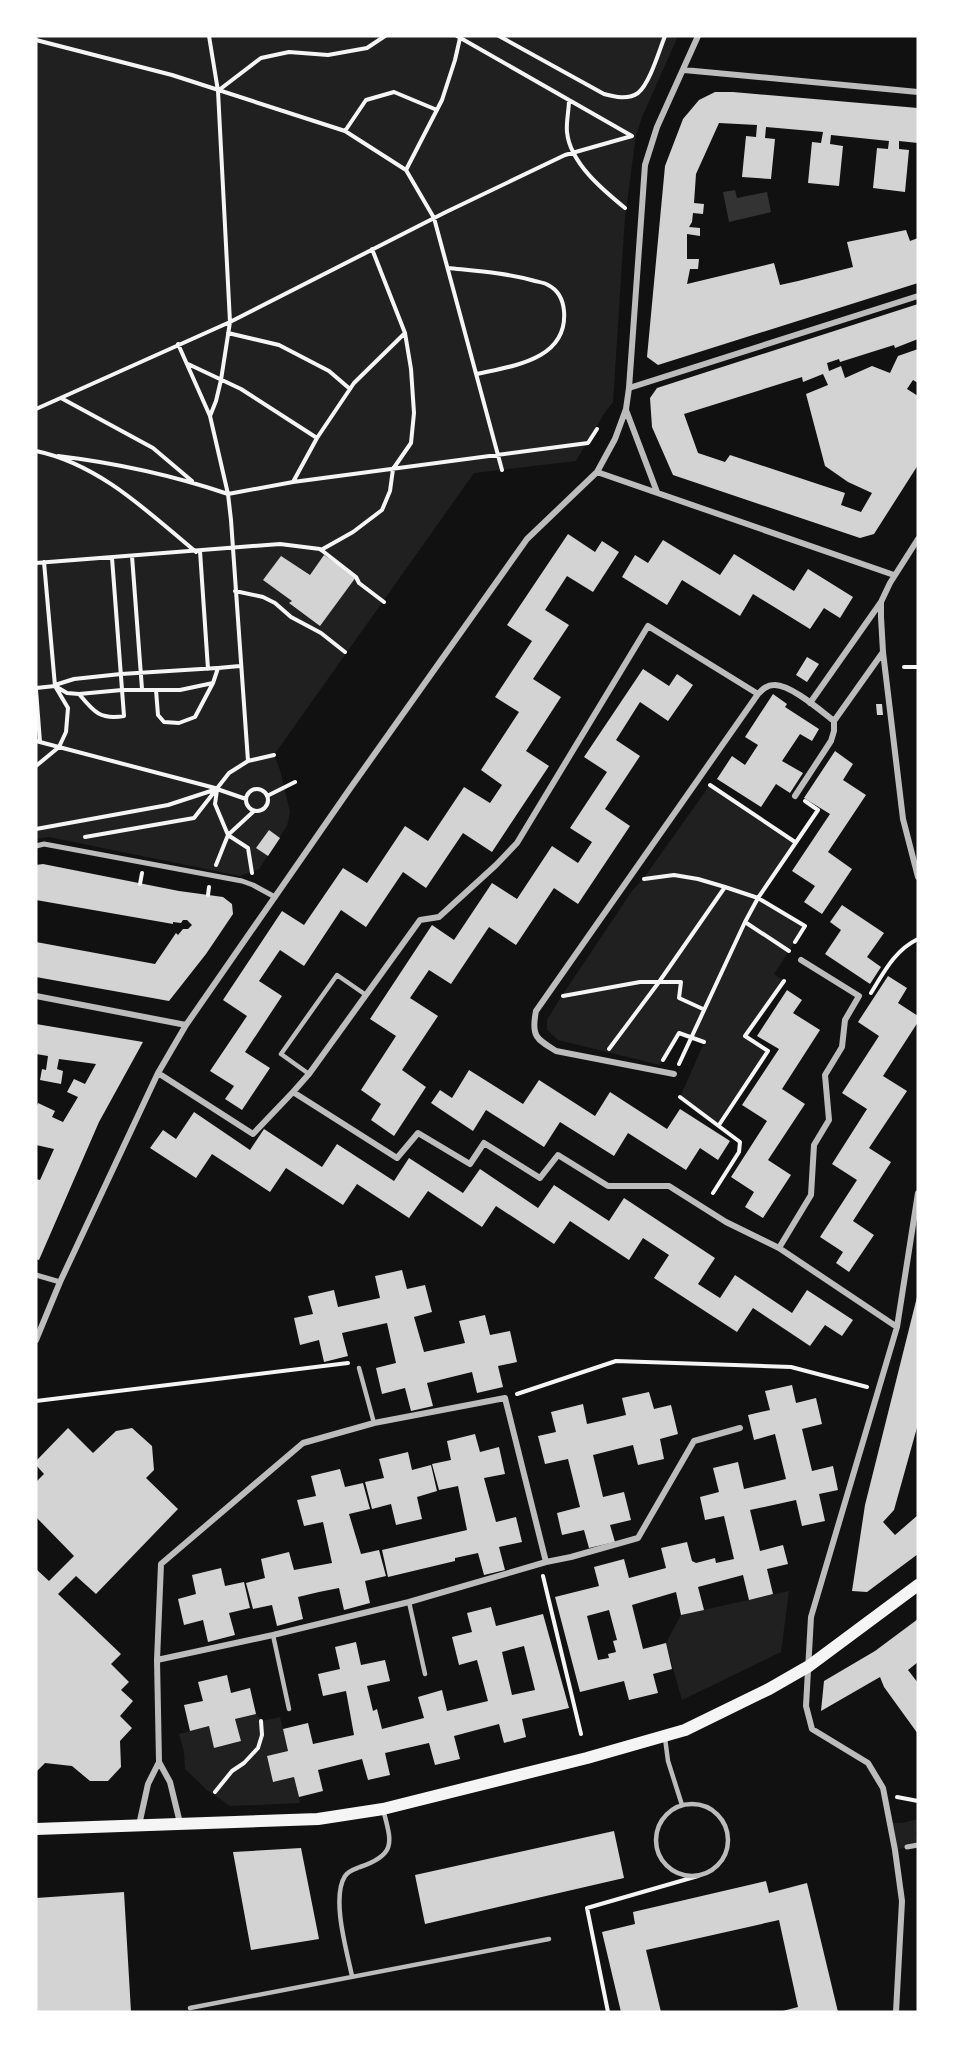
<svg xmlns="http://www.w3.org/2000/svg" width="954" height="2048" viewBox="0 0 954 2048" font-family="Lato,sans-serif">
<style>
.green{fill:#202020}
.water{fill:#333}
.building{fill:#d3d3d3;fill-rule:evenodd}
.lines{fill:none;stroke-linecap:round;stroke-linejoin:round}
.path{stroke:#f5f5f5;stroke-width:4}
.service{stroke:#bcbcbc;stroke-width:4.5}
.pedestrian{stroke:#bcbcbc;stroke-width:5}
.minor{stroke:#bcbcbc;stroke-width:6}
.secondary{stroke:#f5f5f5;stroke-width:12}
</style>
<rect width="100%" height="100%" fill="#111"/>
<path class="green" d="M36 36H678L642 117 636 135 625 217 613 402 606 411 576 461 474 473 274 755 280 770 290 812 287 826 259 869 240 876 49 837 36 839Z
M710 785 795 842 758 898 805 926 774 974 784 981 745 1036 768 1051 719 1125 680 1097 704 1043 679 1033 660 1065 558 1040 547 1030V1020L561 997 632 891 643 879Z
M789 1591 781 1652 682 1700 666 1643 681 1615Z
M256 1714 262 1721 280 1717 288 1751 267 1756 273 1782 294 1777 300 1803 230 1806 207 1790 185 1769 184 1752 179 1734 209 1726 215 1748 241 1741 235 1719Z
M918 1819 916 1836H918V1845L895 1850 889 1823H902Z"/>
<path class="water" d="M735 190 737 198 767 192 771 212 729 222 723 192Z"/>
<path class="building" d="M715 92H733L918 108V143L899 141V149L909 150 905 192 873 188 877 148 888 149 889 141 831 135 830 144 843 146 839 186 808 183 812 142 821 143 823 132 766 127 765 138 775 139 771 179 742 177 746 136 756 137 757 125 719 123 696 174 694 203 704 204 703 214 693 213 692 222 689 227 700 228V236L687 234V259H699L698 269H690L687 284 774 263 780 285 798 281 853 267 847 242 906 230 910 241 918 238V283L658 365 647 357 665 166 683 119 699 100Z
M918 304V339L895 348 894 345 840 362 839 359 827 363 829 371 841 366 845 378 872 366 890 373 898 356 918 349V383L913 380 907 389 918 396V465L874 534 860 538 673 475 652 427 650 398 657 388ZM823 374 828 385 806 394 825 466 848 482 872 493 861 512 841 505 845 493 730 455 725 462 698 453 684 414 802 377 803 382Z
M568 534 595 552 602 541 619 552 593 592 567 576 545 610 569 625 533 679 561 697 526 751 549 766 492 852 463 833 426 888 403 872 366 927 341 910 304 966 280 950 259 981 282 996 245 1052 270 1068 242 1110 225 1099 234 1086 210 1071 247 1016 223 1000 282 911 304 925 343 868 367 883 405 826 428 841 464 787 490 803 502 785 481 770 519 712 495 697 532 641 507 625Z
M663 540 720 575 734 554 794 591 808 569 853 597 840 618 824 608 810 629 753 594 740 616 682 580 667 605 622 577 635 555 648 563Z
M324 555 356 577 320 626 289 603 292 601 263 580 281 556 310 575Z
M807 657 819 664 807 682 796 675Z
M643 669 669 686 677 674 693 685 668 721 640 702 616 740 640 756 605 809 630 826 578 904 554 888 516 945 489 927 451 984 429 970 410 998 438 1016 402 1070 426 1087 394 1136 371 1120 381 1104 361 1090 396 1036 370 1019 432 925 454 940 492 883 517 899 552 846 578 863 592 842 570 828 607 772 584 757Z
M773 694 787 704 785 707 819 729 812 741 800 734 782 761 803 773 790 793 776 784 761 807 717 779 732 756 745 765 758 745 745 737Z
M876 704H882L883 715H877Z
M835 751 853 764 843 780 866 795 828 852 852 869 822 914 804 902 815 886 792 871 830 814 804 798Z
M269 830 280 838 268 856 256 848Z
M43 864 179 891 223 897 232 904 233 914 206 954 169 1001 36 977V942L155 964 176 933 178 935 183 929H188L192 925 187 920H183L181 923 173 922V924L36 900V865Z
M842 905 884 933 867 957 881 967 870 984 825 954 841 930 830 922Z
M888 976 907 988 898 1003 918 1016V1022L883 1076 907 1091 869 1148 891 1162 853 1221 874 1235 849 1272 836 1263 843 1252 820 1237 857 1180 832 1164 867 1109 842 1093 879 1036 858 1022Z
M787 990 802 1000 793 1013 820 1030 782 1089 805 1104 768 1160 791 1175 763 1218 745 1207 754 1192 731 1177 767 1121 742 1105 779 1049 757 1036Z
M36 1024 143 1042 99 1122 39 1260 36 1259V1179L40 1180 54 1149 36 1145V1108L38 1103 55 1111 52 1117 63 1122 78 1097 67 1092 74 1079 85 1084 96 1064 59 1059 57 1069 63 1071 61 1084 40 1080 42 1069 46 1070 48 1056 36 1054Z
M469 1070 523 1104 539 1080 595 1116 610 1092 667 1129 680 1109 730 1141 718 1160 700 1148 686 1170 628 1133 614 1156 560 1122 544 1147 486 1110 473 1131 431 1103 440 1090 452 1098Z
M194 1112 250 1150 264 1129 322 1167 337 1144 394 1181 409 1158 463 1193 480 1169 538 1208 554 1185 609 1221 624 1198 715 1258 698 1284 720 1298 735 1275 792 1313 807 1290 853 1320 842 1336 825 1325 810 1346 753 1308 737 1332 654 1278 669 1255 643 1238 629 1260 570 1221 554 1244 496 1206 482 1227 428 1191 409 1218 357 1184 343 1205 286 1168 270 1192 212 1154 196 1178 150 1148 163 1130 176 1139Z
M402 1270 407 1289 425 1285 432 1312 414 1317 424 1352 465 1343 459 1321 485 1315 490 1335 510 1331 517 1362 498 1366 503 1387 477 1393 472 1372 427 1383 433 1406 411 1411 405 1388 382 1394 376 1368 396 1363 387 1323 342 1333 348 1356 324 1362 319 1340 300 1345 294 1318 313 1314 308 1296 334 1290 338 1307 380 1298 375 1276Z
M917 1297 918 1424 894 1510 883 1522 895 1535 918 1515V1554L867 1592 852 1591 865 1505Z
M792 1385 796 1403 816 1398 822 1424 802 1429 812 1471 833 1466 838 1490 819 1494 825 1521 802 1526 796 1500 750 1510 760 1551 783 1545 788 1564 767 1569 773 1594 749 1600 743 1575 698 1587 704 1610 681 1615 676 1592 632 1605 643 1649 666 1643 672 1669 653 1674 658 1693 629 1700 624 1681 580 1692 555 1597 599 1586 594 1567 624 1559 629 1578 666 1568 661 1548 687 1542 692 1561 696 1563 715 1558 716 1563 734 1559 724 1516 705 1520 700 1497 719 1492 713 1468 738 1462 744 1489 786 1479 775 1434 754 1440 748 1415 770 1410 765 1391ZM609 1610 617 1640 613 1641 616 1652 608 1654 609 1658 598 1660 587 1616Z
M649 1392 654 1409 671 1405 678 1434 660 1439 664 1459 638 1465 633 1445 593 1455 603 1497 624 1492 631 1520 610 1525 615 1542 589 1548 584 1530 562 1535 557 1513 580 1507 568 1459 545 1464 538 1436 556 1432 551 1412 583 1404 587 1424 605 1420 626 1415 622 1398Z
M68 1428 93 1453 116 1431 132 1428 152 1446 154 1470 146 1478 178 1509 96 1594 76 1576 58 1594 121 1654 111 1664 129 1682 121 1690 133 1701 120 1716 132 1728 120 1741 121 1767 108 1781H90L72 1766 45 1763 36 1772V1569L49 1581 74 1556 36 1517V1482L44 1474 36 1465V1461Z
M475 1434 480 1452 499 1447 505 1474 484 1478 496 1522 516 1517 522 1542 499 1547 505 1570 484 1575 478 1553 455 1558V1561L388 1577 382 1550 467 1530 458 1486 439 1490 432 1464 451 1460 447 1441Z
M408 1452 412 1470 431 1465 437 1491 417 1497 422 1519 396 1525 391 1504 372 1509 365 1482 384 1478 379 1459Z
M340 1469 345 1487 363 1483 370 1509 349 1514 361 1554 379 1550 386 1576 365 1581 370 1603 344 1610 339 1588 319 1592 298 1597 303 1619 277 1626 272 1605 253 1609 246 1583 265 1578 261 1559 289 1552 294 1570 332 1563 323 1522 304 1526 297 1500 316 1496 311 1476Z
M221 1568 225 1586 244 1582 250 1608 229 1613 235 1635 208 1642 203 1620 184 1625 178 1599 196 1594 192 1575Z
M491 1607 496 1626 543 1614 569 1708 522 1719 526 1737 504 1743 499 1724 454 1736 460 1759 435 1765 429 1743 385 1753 390 1775 368 1780 362 1759 318 1770 323 1791 299 1797 294 1777 273 1782 267 1756 288 1751 283 1729 308 1723 313 1744 354 1735 346 1691 323 1696 318 1674 340 1669 335 1647 356 1642 361 1665 385 1660 390 1681 367 1686 373 1711 377 1709 382 1729 424 1718 418 1697 442 1690 447 1711 488 1701 477 1660 459 1665 452 1637 472 1632 467 1613ZM524 1646 535 1690 512 1695 502 1652Z
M918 1619V1662L908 1670 918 1683V1734L884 1687 880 1677 821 1711 824 1681 875 1651Z
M227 1675 231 1693 250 1688 256 1714 235 1719 241 1741 214 1748 209 1726 190 1731 184 1705 203 1701 198 1682Z
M614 1831 624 1878 425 1924 415 1875Z
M301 1848 319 1939 251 1950 233 1852Z
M766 1881 769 1893 807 1883 838 2012H779L798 2007 779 1920 646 1950 661 2012H621L602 1932 635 1924 633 1912Z
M124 1892 131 2012H36V1898Z"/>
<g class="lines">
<path class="path" d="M209 36 218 91 230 322 221 380 216 401 210 416
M457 36 632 136
M499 36 604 94C615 97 628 100 638 93 650 83 659 51 665 36
M36 40 172 75 345 131 406 170 434 218 502 470
M219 90 261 58 289 52 328 55 367 48 385 36
M569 100C569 110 566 122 567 132 570 163 603 190 625 208
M345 131 366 100 394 92 437 110
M406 170 442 100 455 60 460 38
M448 268C477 271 507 273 535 281 539 282 545 283 548 285 558 290 563 300 564 311 568 360 512 366 477 374
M228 333 279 345 329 371 350 389
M178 344 210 416 228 494 293 482 588 443 597 429
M188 364 241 389 317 438
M61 398 153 448 192 481
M36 409 230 322 446 212 565 155 632 136
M36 451C99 464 148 512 196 552
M58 456C116 463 172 475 228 494L231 520 248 761 229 773 194 818 85 837
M293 482 317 438 354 383 405 333
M321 550 353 532 382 510 390 491 393 469 411 443 414 413 411 369 405 333 372 249
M200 551 208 669
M132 556 142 689
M36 563 280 544 320 549 356 577 359 583 384 602
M235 591 263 597 275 603 291 617 321 633 345 652
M904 667H918
M55 685 74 679 121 674 217 668
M36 688 55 686 67 693 79 694 122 690H180L213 683 218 668 240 666
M36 690 40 742
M156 690 158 715 164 722 179 723 195 717 213 683
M79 694C94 712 100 720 124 716L112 558
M36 741 215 788
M248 761 274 755
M36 766 59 747 66 732 68 708 55 686 44 562
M710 785 795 842
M246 800a11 11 0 1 1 22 0a11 11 0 1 1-22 0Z
M217 790 215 804 228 835 248 848 252 873
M267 796 295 782
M36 829 168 805 217 789 246 799
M216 865 228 835 254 811
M644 879 674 875 698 879 725 887 758 898 805 926 795 942
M140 884 142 873
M208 895 209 887
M745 922 758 898 818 810 805 801
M871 993C884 972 895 950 918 939
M563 996 640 982H681L679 998 703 1009
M609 1049 659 982 725 887
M663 1060 679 1033 704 1042
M679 1064 745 922 789 951
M680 1097 740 1142 739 1152 713 1193
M719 1125 768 1051 745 1036 784 981
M517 1394 616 1361 791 1367 867 1387
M36 1401 348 1363
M543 1576 581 1734
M215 1792 232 1771 244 1763 258 1748 262 1735 261 1721
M897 1797 918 1801
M608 2012 587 1908 698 1876"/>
<path class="service" d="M309 1074 281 1054 337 975 366 995
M359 1368 374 1423
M409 1602 425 1674
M273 1635 289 1709
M665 1738 668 1761 682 1805
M656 1840a36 36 0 1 1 72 0a36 36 0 1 1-72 0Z
M352 1976C347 1952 331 1898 345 1876 348 1871 355 1869 360 1867 398 1854 391 1841 383 1809
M190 2008 549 1939"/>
<path class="pedestrian" d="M36 846 44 844 242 881 253 885 275 897
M36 1275 60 1282
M907 1847 918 1845"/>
<path class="minor" d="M684 70 918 92
M629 388 918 296
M626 410 657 492
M597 472 894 575
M918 539 890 583 881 602V617L883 652 903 819 918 877
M758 694C763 689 767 685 774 685 790 684 821 711 834 721
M810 703 881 602
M795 796 831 741 834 731V721L883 652
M36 996 186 1025
M158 1073 253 1134 293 1092 397 1158 418 1133 470 1164 484 1143 540 1178 558 1155 608 1186H669L726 1222 779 1248 897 1327
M293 1092 309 1074 420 920 439 917 496 865 517 843 648 626 758 694 536 1011C531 1036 536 1039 556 1051L674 1074
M779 1248 811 1195 814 1145 829 1120 825 1075 842 1047 845 1020 859 996 801 960
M36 1340 60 1282 158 1073 186 1025 349 790 527 539 597 472 615 439 626 409 629 388 645 165 657 127 698 36
M157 1660 273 1635 409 1602 546 1562 571 1557 638 1538 694 1441 740 1428
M159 1762 170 1782 180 1823
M139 1825 148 1784 159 1762 157 1660 161 1564 303 1443 374 1423 505 1398 546 1562
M896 2012 902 1901 895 1850 883 1788 868 1763 812 1729 806 1706 811 1617 897 1327 918 1193"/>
<path class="secondary" d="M36 1829 318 1819 383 1809 587 1758 685 1730 769 1689 809 1666 918 1585"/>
</g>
<rect width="954" height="2048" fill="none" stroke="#ffffff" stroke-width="75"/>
</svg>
